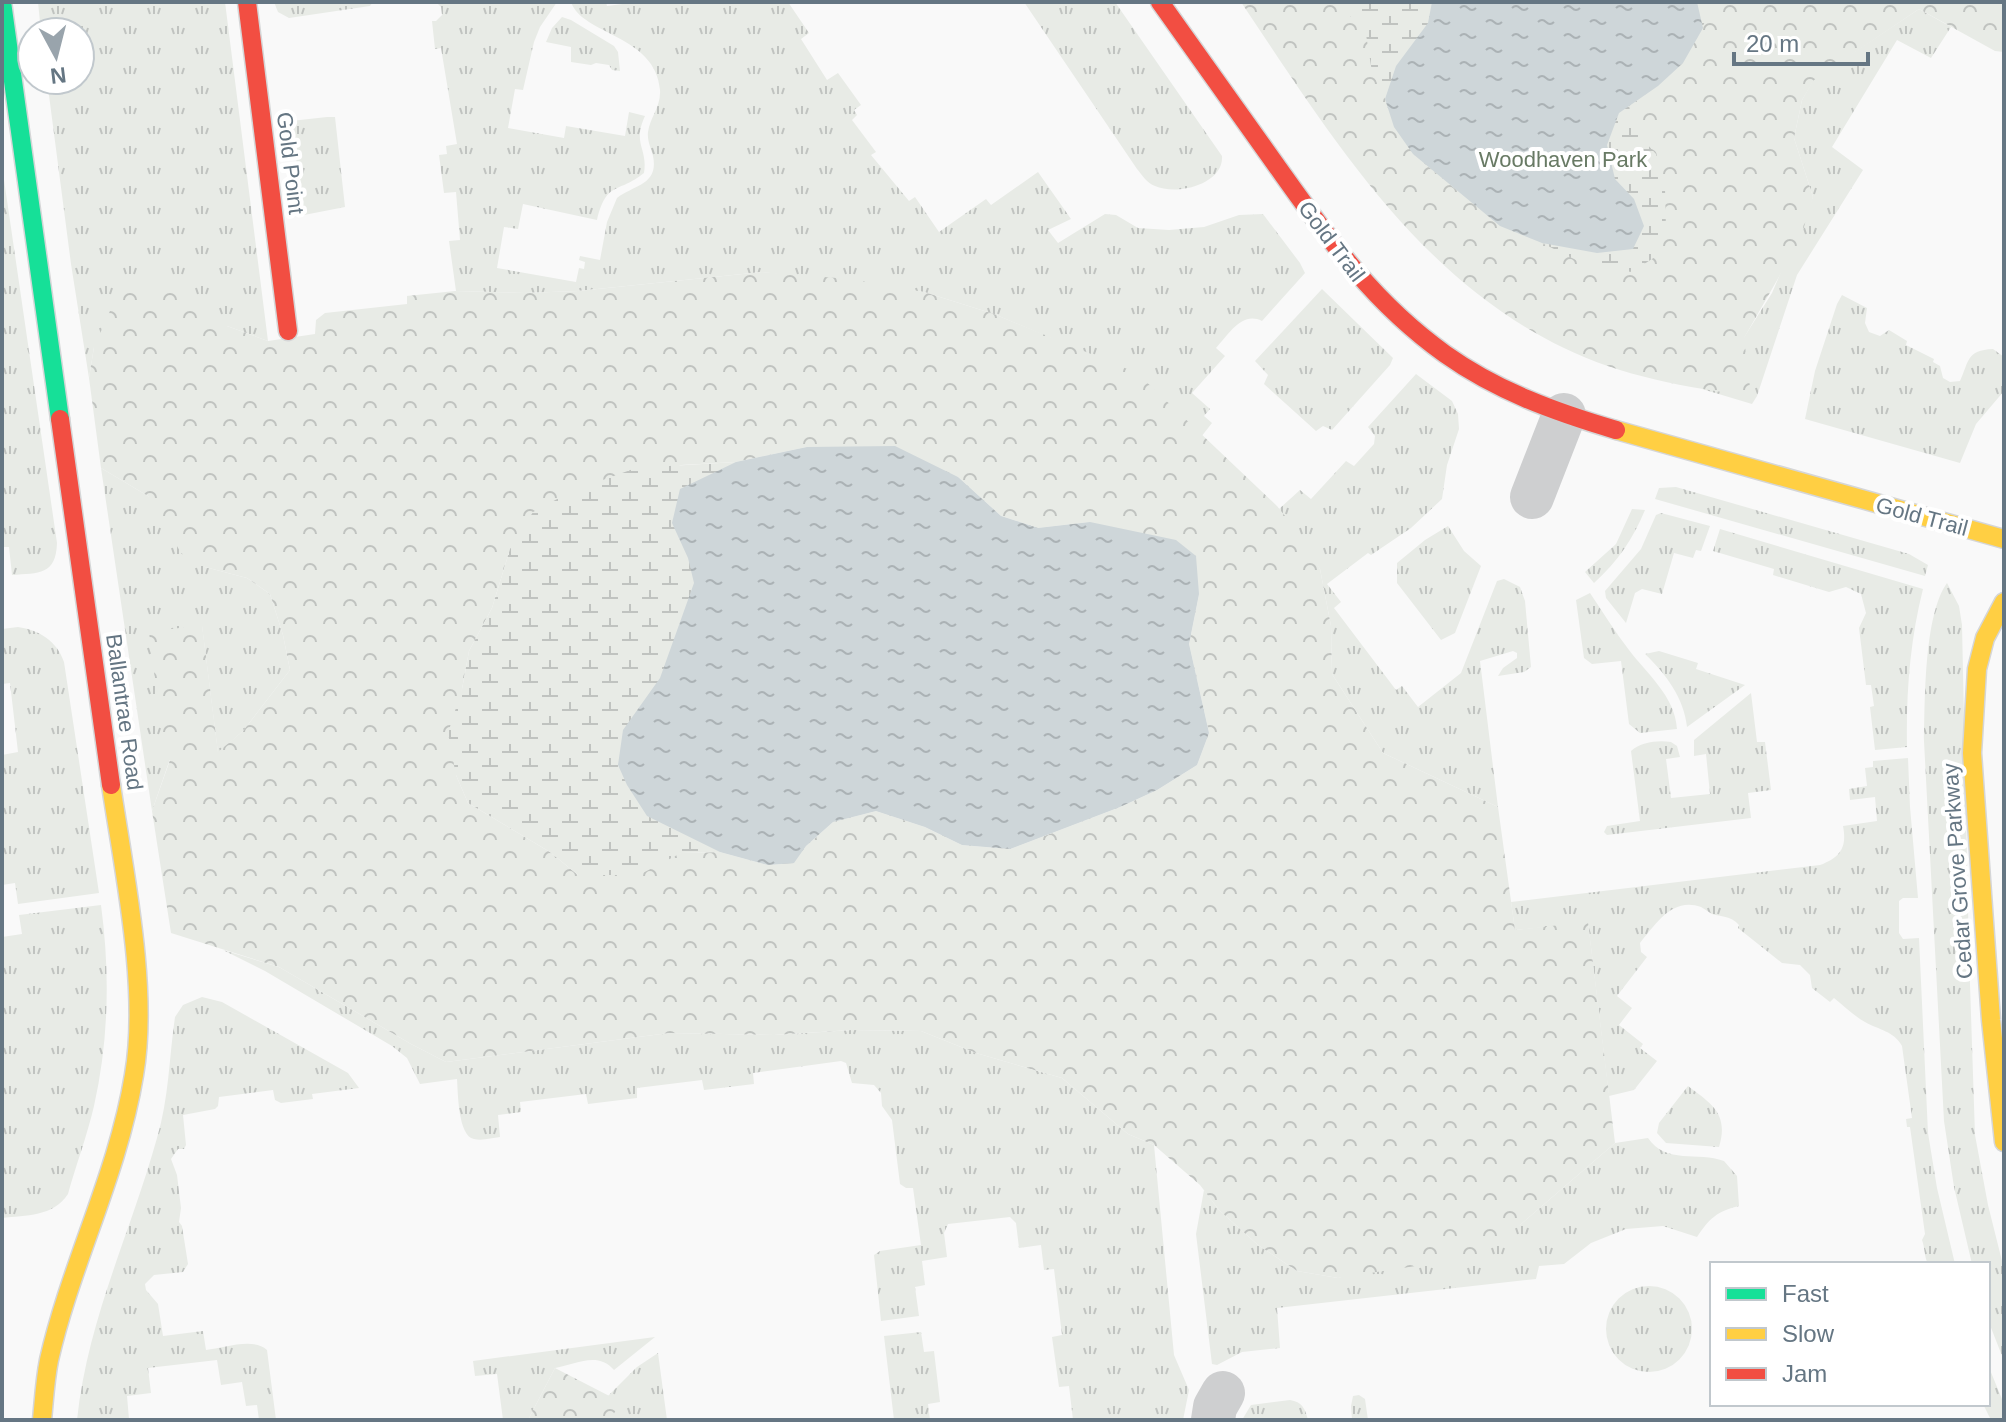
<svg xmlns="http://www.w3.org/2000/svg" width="2006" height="1422" viewBox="0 0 2006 1422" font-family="Arial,sans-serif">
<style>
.grass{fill:url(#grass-tufts)}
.forest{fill:url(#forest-crowns);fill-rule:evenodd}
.wetland{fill:url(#wetland-marsh)}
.water{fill:url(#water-ripples)}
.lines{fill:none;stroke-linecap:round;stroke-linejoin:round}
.fast-casing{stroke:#d5d6d7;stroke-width:21}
.slow-casing{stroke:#d5d6d7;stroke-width:21}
.jam-casing{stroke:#d5d6d7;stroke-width:21}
.street{stroke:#cecfd0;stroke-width:44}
.fast{stroke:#16e098;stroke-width:18}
.slow{stroke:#ffcf43;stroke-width:18}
.jam{stroke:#f24e42;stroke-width:18}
.labels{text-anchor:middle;stroke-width:8;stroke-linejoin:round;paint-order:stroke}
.park-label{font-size:22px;fill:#687a64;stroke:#fff}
.street-label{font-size:22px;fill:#657683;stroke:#fff}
</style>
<defs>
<pattern id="grass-tufts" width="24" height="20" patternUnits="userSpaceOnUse" patternTransform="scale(2)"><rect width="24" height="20" fill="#e8ebe6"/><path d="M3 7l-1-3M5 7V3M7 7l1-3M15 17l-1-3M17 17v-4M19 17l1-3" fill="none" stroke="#c0c3c0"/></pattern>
<pattern id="forest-crowns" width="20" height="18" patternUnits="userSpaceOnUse" patternTransform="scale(2)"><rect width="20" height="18" fill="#e8ebe6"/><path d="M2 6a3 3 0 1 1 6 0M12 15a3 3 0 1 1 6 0" fill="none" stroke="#c0c3c0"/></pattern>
<pattern id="wetland-marsh" width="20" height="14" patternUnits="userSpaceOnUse" patternTransform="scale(2)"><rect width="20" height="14" fill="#e8ebe6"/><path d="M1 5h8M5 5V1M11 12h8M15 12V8" fill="none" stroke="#c0c3c0"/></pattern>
<pattern id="water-ripples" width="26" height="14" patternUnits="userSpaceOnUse" patternTransform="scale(2)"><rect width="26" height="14" fill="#ced6d9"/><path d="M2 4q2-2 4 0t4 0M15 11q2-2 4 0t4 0" fill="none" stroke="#abb2b5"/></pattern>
</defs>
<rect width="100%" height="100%" fill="#f9f9f9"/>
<path class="grass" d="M38 2H225L268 341 227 326 94 347 89 378 71 264 47 80H80V32H41Z
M274 2H373L370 6 289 18 278 12Z
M436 2H557L540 27 534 42 523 90 515 89 508 128 564 138 566 126 625 136 629 112 645 116C632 144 648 148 644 173 618 194 607 180 597 220L523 204 518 229 504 227 497 268 576 282 579 268 584 269 585 262 579 260 580 256 600 260 607 222 617 198C634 185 659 185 653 156 651 148 647 141 648 132 650 117 661 107 660 90 656 35 582 35 571 2H606L607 6 638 2H788L809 33 801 39 827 80 838 73 861 105 854 110 857 115 852 120 876 152 871 155 909 201 915 197 939 232 986 199 991 205 1038 172 1071 219 1048 230 1058 243 1105 214 1116 215 1138 228 1169 230 1204 227 1239 215 1263 214 1300 263 1305 273 1262 321C1242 311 1229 334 1216 348L1225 356 1192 393 1210 409 1204 416 1212 423 1201 437 1065 344 994 314 924 292 762 272 578 291 524 293 456 291 449 241 460 240 456 192 444 193 439 155 447 154 446 146 457 144 441 48 435 49 432 21H436L442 15 441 7Z
M1024 2H1115L1222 156C1224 184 1177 196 1155 186 1147 183 1142 175 1137 169Z
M1919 9 1951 27 1931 58 1897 40 1832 147 1863 170 1797 275 1757 396 1752 404 1702 389 1719 377 1772 293 1813 197 1794 138 1802 100 1814 79Z
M562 17 571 20 614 46 618 52 620 71 612 70 609 65 596 63 591 65 571 62V47L546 42 552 28Z
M327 117H335L345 207 304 215 291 121Z
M2 166 57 543C56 575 39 573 12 575L9 547H2Z
M1322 289 1393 358 1390 365 1332 430 1323 426 1316 431 1264 384 1268 375 1255 361Z
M1842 295 1867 308 1865 323 1869 332 1880 336 1889 330 1907 341 1906 345 1934 359 1933 362 1940 366 1943 378 1950 382 1960 381C1969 362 1966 350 1993 349L2004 357V391L1976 424 1960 463 1805 419 1815 371 1837 304Z
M1416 374 1452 401 1458 414 1459 429 1447 465 1442 499 1411 528 1371 555 1368 553 1327 584 1341 602 1334 608 1396 690 1402 686 1418 707 1461 673 1497 581 1504 579 1520 587 1525 601 1531 667 1524 672 1498 676 1503 668 1517 658V653L1513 651 1480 661 1498 807 1383 753 1332 674 1331 626 1320 569 1279 509 1300 490 1311 499 1346 461 1354 466 1374 444 1375 436 1368 427Z
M101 468 148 496 205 567 247 578 270 594 283 635 290 670 243 731 218 753 202 626 170 759 152 811Z
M1676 487 1909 554 1928 565 1925 576 1655 499 1659 488Z
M1632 509 1645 510C1633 539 1618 561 1594 583L1585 572 1616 544Z
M1661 513 1710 526 1701 551 1696 550 1693 558 1674 553 1662 594 1642 589 1635 593 1626 623 1606 598 1605 591 1641 549 1656 515Z
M1448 526 1464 551 1481 566 1455 633 1441 640 1397 583V563L1425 540Z
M1720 529 1923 589C1910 640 1906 694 1907 747L1875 750 1870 707 1874 706 1871 685H1866L1859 628 1866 613 1861 594 1846 587 1829 592 1773 575 1774 569 1713 551Z
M1947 583 1959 606 1962 625 1969 954 1975 1135 1988 1205 2004 1269V1361L1988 1320V1264H1972L1954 1187 1944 1121 1924 741C1925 700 1924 615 1947 583Z
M1590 593C1603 612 1615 632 1629 650 1647 674 1675 696 1677 729L1640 733 1629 724 1621 661 1592 664 1584 658 1576 600Z
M18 627C39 630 57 641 64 662L99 893 18 904 15 883 2 885V755L18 752 10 683 2 684V629Z
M1659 651 1698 663 1696 669 1745 685 1687 727C1684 698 1666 674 1645 654Z
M1751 693 1757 742H1765L1771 790 1748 793 1751 818 1607 835 1604 832 1607 826 1640 821 1631 751C1641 742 1658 740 1671 742L1677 746 1680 757 1666 759 1671 798 1710 794 1706 754 1694 756V740Z
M1908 758 1910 807 1918 898H1903L1899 901V933L1903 939 1919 938 1928 1133 1937 1188 1955 1264H1928C1924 1256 1925 1248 1922 1240L1925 1234 1910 1127H1907L1906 1119 1912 1118 1902 1046C1894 1031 1879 1030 1865 1022 1854 1016 1844 1006 1834 998L1830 1002 1812 988 1810 975 1800 965 1782 963 1738 928 1739 925C1730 915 1721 917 1712 914 1708 912 1705 909 1701 907 1672 897 1656 924 1640 943L1641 952 1647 957 1617 996 1632 1008 1619 1025 1643 1044 1640 1048 1657 1061 1634 1090 1609 1096 1588 923 1515 930 1511 902 1820 865C1841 857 1847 847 1843 826L1877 821 1875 797 1850 800 1849 789 1867 786 1865 768 1873 767V761Z
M101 905C110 972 109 1039 94 1106 87 1136 76 1165 68 1194 53 1217 26 1215 2 1218V937L22 934 19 915Z
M223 950 279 967 411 1044 446 1062 669 1033 775 1035 852 1030 921 1031 976 1053 1062 1078 1128 1134 1154 1145 1174 1355 1189 1390 1183 1420H1073L1069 1386 1059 1387 1052 1337 1062 1335 1054 1269 1044 1270 1041 1245 1019 1248 1016 1223 1010 1217 948 1224 944 1233 947 1257 922 1261 925 1285 915 1287 919 1316 881 1321 874 1255 880 1251 921 1245 913 1188H906L900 1184 892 1120 882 1106 881 1093 874 1085 852 1083 846 1063 841 1061 753 1073 754 1084 704 1090 702 1080 637 1088V1098L588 1104 586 1094 520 1102 521 1112 498 1115 500 1137C492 1138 482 1141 474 1139 458 1136 458 1093 457 1079L420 1084 407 1058 392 1046 265 971Z
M202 997 222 1002 348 1073 359 1088 312 1094 313 1099 281 1103 275 1100 273 1090 219 1097 218 1106 215 1109 183 1115 186 1145 184 1149H178L171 1159 177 1175 181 1208 179 1222 182 1226 188 1264 183 1272 154 1275 145 1284 146 1290 158 1304 163 1336 203 1331 206 1350C224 1348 253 1337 267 1350L276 1420H259L257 1405 246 1406 242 1382 221 1385 217 1360 148 1368 151 1393 127 1396 129 1419 77 1420C88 1318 130 1235 157 1138 169 1098 169 1058 175 1017L183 1005Z
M1688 1086C1712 1104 1729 1114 1719 1147L1666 1143 1657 1133 1659 1123Z
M1648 1138C1666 1165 1698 1151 1724 1161L1737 1176 1739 1206C1717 1211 1709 1219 1697 1237L1663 1226 1626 1229 1591 1243 1564 1264 1539 1266 1536 1279 1277 1308 1280 1348 1242 1352 1217 1365 1212 1364 1196 1234 1204 1190 1219 1210 1258 1245 1297 1271 1338 1278 1520 1225 1615 1143Z
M1606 1329a43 43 0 1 1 86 0a43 43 0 1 1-86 0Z
M921 1332 924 1352 934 1351 940 1402 928 1404 930 1420H894L884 1336Z
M655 1337 614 1370C598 1351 576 1364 555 1368L528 1420H503L497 1374 475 1376 473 1361Z
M658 1353 667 1420H609L608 1396 637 1367Z
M1988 1365 2004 1404V1420H1991L1983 1404H1988Z
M1359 1395 1365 1399 1368 1420H1352L1351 1406 1353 1396Z
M1290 1400C1302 1402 1305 1408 1308 1420H1242L1251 1405Z"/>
<path class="forest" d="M1241 2H2004V52L1995 51 1919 9 1814 80 1802 100 1794 138 1813 197 1800 240 1744 338 1751 396C1688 388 1621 376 1564 348 1416 277 1329 133 1241 2Z
M762 272 849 279 924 292 994 314 1137 373 1277 506 1302 537 1320 569 1331 626 1332 674 1383 753 1498 807 1515 930 1588 922 1615 1143 1520 1225 1474 1257 1338 1278 1297 1271 1258 1245 1219 1210 1200 1185 1154 1145 1128 1134 1062 1078 976 1053 921 1031 851 1030 774 1035 669 1033 446 1062 411 1044 279 967 171 933 152 811 170 760H165L149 632 202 625 218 752 243 731 290 670 283 635 270 594 247 578 205 567 181 553 148 496 101 468 89 378 94 347 117 295 153 283 200 301 227 326 268 341 315 334 316 320 325 313 407 304V296L455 291 524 293 578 291ZM807 447 958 477 1001 516 1038 528 1090 522 1199 594 1189 644 1209 733 1197 765 1157 790 1120 807 1010 849 962 845 925 827 876 811 833 822 806 846 793 863 768 865 720 852 681 853 578 875 550 852 468 803 456 775 462 689 469 651 492 608 510 549 681 465 736 462Z
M555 1368 621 1402 610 1420H528Z"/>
<path class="wetland" d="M1333 2H1713C1693 55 1675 74 1629 106L1635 131 1656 154 1665 188 1666 231 1658 255 1632 272 1590 267 1542 243 1500 226 1413 154 1394 127 1385 99 1372 72 1365 28Z
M895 446 958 477 1001 516 1038 528 1090 522 1196 556 1199 594 1189 644 1209 733 1197 765 1157 790 1120 807 1010 849 962 845 925 827 876 811 833 822 806 846 794 863 768 865 720 852 681 853 639 875H578L550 852 468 803 456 775 448 733 462 689 469 651 492 608 510 549 533 512 572 491 636 468 736 462 807 447Z"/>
<path class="water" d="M1432 2H1697L1703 28 1683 63 1658 86 1619 113 1607 145 1615 179 1634 199 1644 226 1633 249 1597 253 1542 243 1500 226 1413 154 1394 127 1385 99 1396 66 1428 23Z
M895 446 958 477 1001 516 1038 528 1090 522 1176 540 1196 556 1199 594 1189 644 1209 733 1197 765 1157 790 1120 807 1010 849 962 845 925 827 876 811 833 822 806 846 794 863 768 865 720 852 647 816 627 785 618 765 623 730 660 678 694 583 688 558 672 523 680 489 736 462 807 447Z"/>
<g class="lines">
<g class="fast-casing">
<path id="fast" d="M2 2 60 419"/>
</g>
<g class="slow-casing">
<path id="slow" d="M1616 430 2004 539
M2004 602 1985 638 1977 669 1972 753 1991 1020 2004 1142
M42 1420C44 1400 45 1380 49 1360 71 1263 118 1174 134 1075 149 989 124 872 111 785"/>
</g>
<g class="jam-casing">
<path id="jam" d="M247 2 288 331
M1160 2C1199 56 1237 111 1276 165 1328 238 1371 301 1445 354 1497 391 1555 412 1616 430
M60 419 111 785"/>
</g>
<path class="street" d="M1532 497 1564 415
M1213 1420 1215 1407 1223 1393"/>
<use href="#fast" class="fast"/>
<use href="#slow" class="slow"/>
<use href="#jam" class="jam"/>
</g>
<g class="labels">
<g class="park-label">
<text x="1563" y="167">Woodhaven Park</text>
</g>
<g class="street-label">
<text transform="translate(291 163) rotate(83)" y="8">Gold Point</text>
<text transform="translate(1332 241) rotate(53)" y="8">Gold Trail</text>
<text transform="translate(1922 516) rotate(15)" y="8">Gold Trail</text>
<text transform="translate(125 712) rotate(82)" y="8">Ballantrae Road</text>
<text transform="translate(1957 871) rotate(-94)" y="8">Cedar Grove Parkway</text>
</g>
</g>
<rect width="2006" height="1422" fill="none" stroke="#657683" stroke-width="8"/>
<rect x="1710" y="1262" width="280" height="144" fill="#ffffff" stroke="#c1c8cd" stroke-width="2"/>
<rect x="1726" y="1288" width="40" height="12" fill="#16e098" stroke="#c1c8cd" stroke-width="2"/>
<text x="1782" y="1302" font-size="24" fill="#657683">Fast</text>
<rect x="1726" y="1328" width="40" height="12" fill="#ffcf43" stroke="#c1c8cd" stroke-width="2"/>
<text x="1782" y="1342" font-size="24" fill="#657683">Slow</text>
<rect x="1726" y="1368" width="40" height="12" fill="#f24e42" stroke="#c1c8cd" stroke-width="2"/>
<text x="1782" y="1382" font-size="24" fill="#657683">Jam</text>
<g transform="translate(56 56) rotate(173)"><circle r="38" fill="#ffffff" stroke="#c1c8cd" stroke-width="2"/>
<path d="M0-6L14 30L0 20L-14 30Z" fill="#99a4ac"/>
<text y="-12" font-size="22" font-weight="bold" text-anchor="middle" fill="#657683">N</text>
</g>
<path d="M1734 52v12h134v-12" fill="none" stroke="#657683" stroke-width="4"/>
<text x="1746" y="52" font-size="24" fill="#657683" stroke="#ffffff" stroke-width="6" paint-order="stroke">20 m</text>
</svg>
